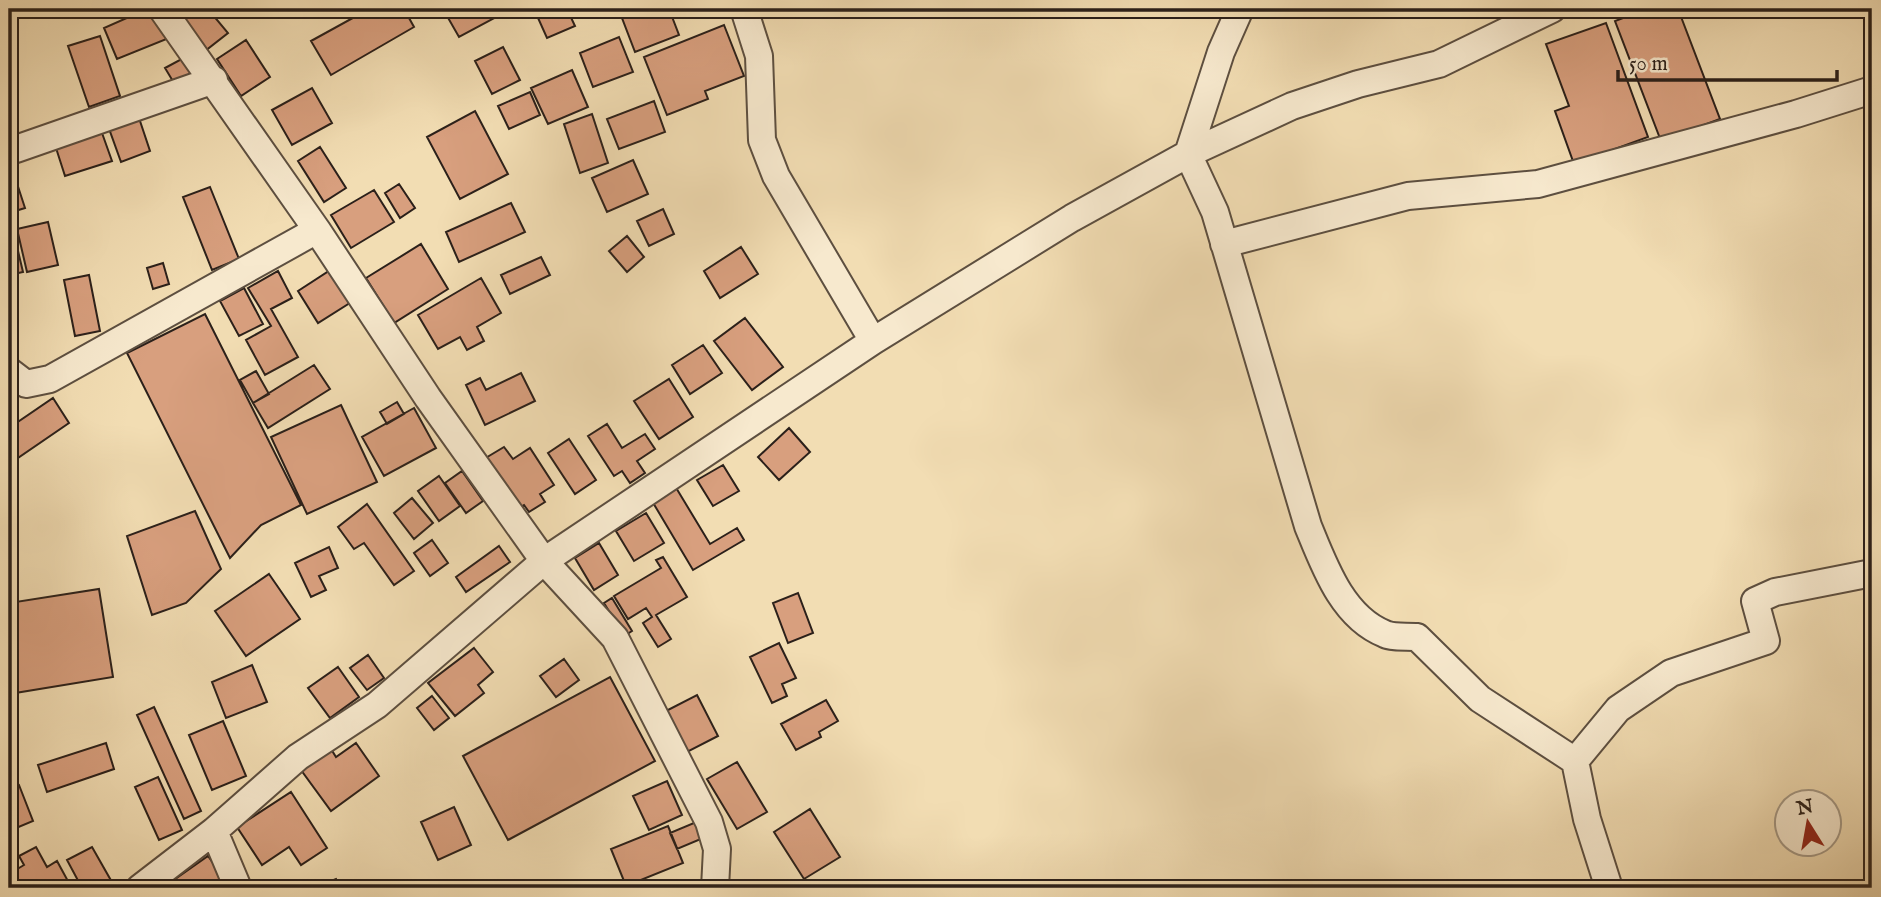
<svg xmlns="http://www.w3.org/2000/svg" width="1881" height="897" viewBox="0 0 1881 897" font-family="'IM FELL English',serif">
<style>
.building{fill:#d89f7e;stroke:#2b201a;stroke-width:2}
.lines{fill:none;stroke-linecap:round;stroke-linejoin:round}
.minor-casing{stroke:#5d4f40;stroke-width:30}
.minor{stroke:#f7e9ce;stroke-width:26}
</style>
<rect width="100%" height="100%" fill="#f2ddb3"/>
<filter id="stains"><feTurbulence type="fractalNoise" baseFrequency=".00286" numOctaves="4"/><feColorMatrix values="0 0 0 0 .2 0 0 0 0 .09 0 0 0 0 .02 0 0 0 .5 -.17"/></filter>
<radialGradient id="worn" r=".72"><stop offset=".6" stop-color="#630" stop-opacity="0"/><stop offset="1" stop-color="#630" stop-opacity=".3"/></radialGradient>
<path class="building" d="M147 9H157L169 38 117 59 104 28Z
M172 9H208L228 33 205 51Z
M369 9H404L414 27 331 75 311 41Z
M443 9H511L459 37Z
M534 9H567L575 26 547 38Z
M645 9H669L679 35 635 52 622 18Z
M1647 9H1678L1720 119 1661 141 1615 21Z
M1606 23 1648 137 1574 164 1555 111 1569 106 1546 44Z
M724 25 744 76 705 91 708 99 667 115 644 57Z
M100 36 120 96 89 107 68 46Z
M619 37 633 72 593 87 580 53Z
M246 40 270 77 241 96 217 59Z
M503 47 520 80 492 94 475 61Z
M189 55 197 71 174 83 165 68Z
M572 70 588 107 548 124 531 88Z
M312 88 332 123 292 145 272 110Z
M530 92 540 115 509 129 498 106Z
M654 101 665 132 619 149 607 119Z
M475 111 508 174 460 199 427 137Z
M137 112 150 151 121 162 107 123Z
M592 114 608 163 580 173 564 124Z
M102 133 112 161 65 176 56 148Z
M320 147 346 188 324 202 298 161Z
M633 160 648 194 607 212 592 178Z
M11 165 25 208 9 213V166Z
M399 184 415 208 400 218 385 193Z
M210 187 239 259 212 270 183 197Z
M374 190 394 222 351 248 331 215Z
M511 203 525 232 459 262 446 232Z
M663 209 674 234 649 246 637 221Z
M48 222 58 265 27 272 17 229Z
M14 234 23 272 9 275V236Z
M627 236 644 257 627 272 609 251Z
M421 244 448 289 394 323 366 278Z
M741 247 758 274 720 298 704 271Z
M541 257 550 275 510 294 501 275Z
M163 263 169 284 153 289 147 268Z
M332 269 353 301 318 323 298 291Z
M278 271 292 298 271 309 298 357 265 375 246 340 271 326 248 288Z
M89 275 100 331 75 336 64 280Z
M481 278 501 313 477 327 484 341 467 350 460 337 438 349 418 315Z
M244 288 263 324 239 336 220 301Z
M205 314 301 505 261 525 230 558 127 353Z
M745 318 783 367 752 390 714 341Z
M703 345 722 373 690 394 672 365Z
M314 365 330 389 268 428 253 403Z
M256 371 269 394 253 403 240 380Z
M521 373 535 401 485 425 466 385 480 378 486 390Z
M669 379 693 417 659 439 634 401Z
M53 398 69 423 12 462 9 457V428Z
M397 402 404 414 387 424 380 412Z
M341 405 377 482 307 514 271 437Z
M414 408 436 448 384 476 362 437Z
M607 424 622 448 645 434 655 449 637 461 645 473 630 483 622 471 614 476 588 436Z
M789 428 810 452 779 480 758 457Z
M569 439 596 480 575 494 548 453Z
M504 447 513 459 530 448 554 485 540 494 545 502 529 512 524 505 517 509 484 459Z
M723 465 739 491 713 506 697 480Z
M462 471 483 501 466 513 445 483Z
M439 476 460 506 439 521 418 491Z
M675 486 710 544 737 528 744 540 693 570 652 501Z
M412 498 433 523 414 539 394 513Z
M367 504 414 571 394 585 364 543 354 549 338 527Z
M195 511 221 569 186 603 152 615 127 536Z
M646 513 664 543 634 561 616 531Z
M432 540 448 563 430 576 414 553Z
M599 543 618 575 594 590 575 558Z
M499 546 510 562 466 592 456 577Z
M329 547 338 568 319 576 326 590 311 597 295 563Z
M663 557 687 597 656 615 671 639 658 647 643 623 652 617 646 608 628 619 614 596 661 568 656 560Z
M269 574 300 619 246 656 215 611Z
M99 589 113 677 9 694V603Z
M798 593 813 633 788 643 773 603Z
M612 598 632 631 624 636 604 603Z
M779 643 796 678 782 684 787 696 772 703 750 657Z
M474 648 493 672 478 685 484 693 455 716 428 683Z
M368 655 384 678 367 690 350 668Z
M564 659 579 680 556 697 540 676Z
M252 665 267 702 226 718 212 682Z
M338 667 359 697 330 718 308 688Z
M610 677 655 761 508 840 463 756Z
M697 695 718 736 687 752 666 711Z
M432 696 449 718 434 730 417 708Z
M826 700 838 721 819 732 821 737 796 750 781 724Z
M154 707 201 811 184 819 137 715Z
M223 721 246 776 212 790 189 735Z
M106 743 114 769 47 792 38 765Z
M356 743 379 776 331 811 301 770 331 749 336 757Z
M737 762 767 812 737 829 707 779Z
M158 777 182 830 159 840 135 787Z
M667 781 682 815 649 830 633 796Z
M19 785 33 821 9 831V789Z
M291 792 327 848 301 865 289 847 262 865 237 827Z
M454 807 471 845 438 860 421 822Z
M810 809 840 857 804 879 774 832Z
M701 820 708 836 677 849 670 833Z
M668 826 683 863 626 886 611 849Z
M36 847 47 867 57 861 69 883 60 888H37L34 883 24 888H10L9 874 24 865 19 856Z
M92 847 113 884 106 888H82L67 860Z
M208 856 231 888H175L171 882Z
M336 879 340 888H313Z"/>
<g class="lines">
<g class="minor-casing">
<path id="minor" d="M162 9 317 230 428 398 544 561 615 638 709 822 717 849 715 888
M744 9 759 56 762 140 776 176 873 341
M1240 9 1221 52 1188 154 1215 212 1308 526C1324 565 1342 617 1385 634 1393 638 1407 636 1417 637L1480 699 1575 761 1587 819 1609 888
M16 149 214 80
M1224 244 1408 196 1538 184 1796 114 1872 90
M9 371 26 384 50 379 317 230
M1575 761 1618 709 1671 673 1766 641 1755 601 1775 592 1872 573
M214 831 238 888
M140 888 214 831 298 757 377 705 544 561 873 341 1072 218 1188 154 1292 106 1358 84 1439 64 1552 9"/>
</g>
<use href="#minor" class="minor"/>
</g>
<rect width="1881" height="897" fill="none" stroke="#f2ddb3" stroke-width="35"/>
<rect x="10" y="10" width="1860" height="876" fill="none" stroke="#2b201a" stroke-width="3.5"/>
<rect x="18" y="18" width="1846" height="862" fill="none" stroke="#2b201a" stroke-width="2"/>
<g transform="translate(1808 823) rotate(349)"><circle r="33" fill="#f7e9ce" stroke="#a59986" stroke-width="2"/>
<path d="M0-5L12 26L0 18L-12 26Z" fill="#8f2418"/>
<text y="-10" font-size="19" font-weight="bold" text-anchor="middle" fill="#2b201a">N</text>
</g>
<path d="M1618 70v10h219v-10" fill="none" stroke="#2b201a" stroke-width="3.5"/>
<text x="1629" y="70" font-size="21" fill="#2b201a" stroke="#f7e9ce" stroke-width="5" paint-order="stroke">50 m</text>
<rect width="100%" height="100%" filter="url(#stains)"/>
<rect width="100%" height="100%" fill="url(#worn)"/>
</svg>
